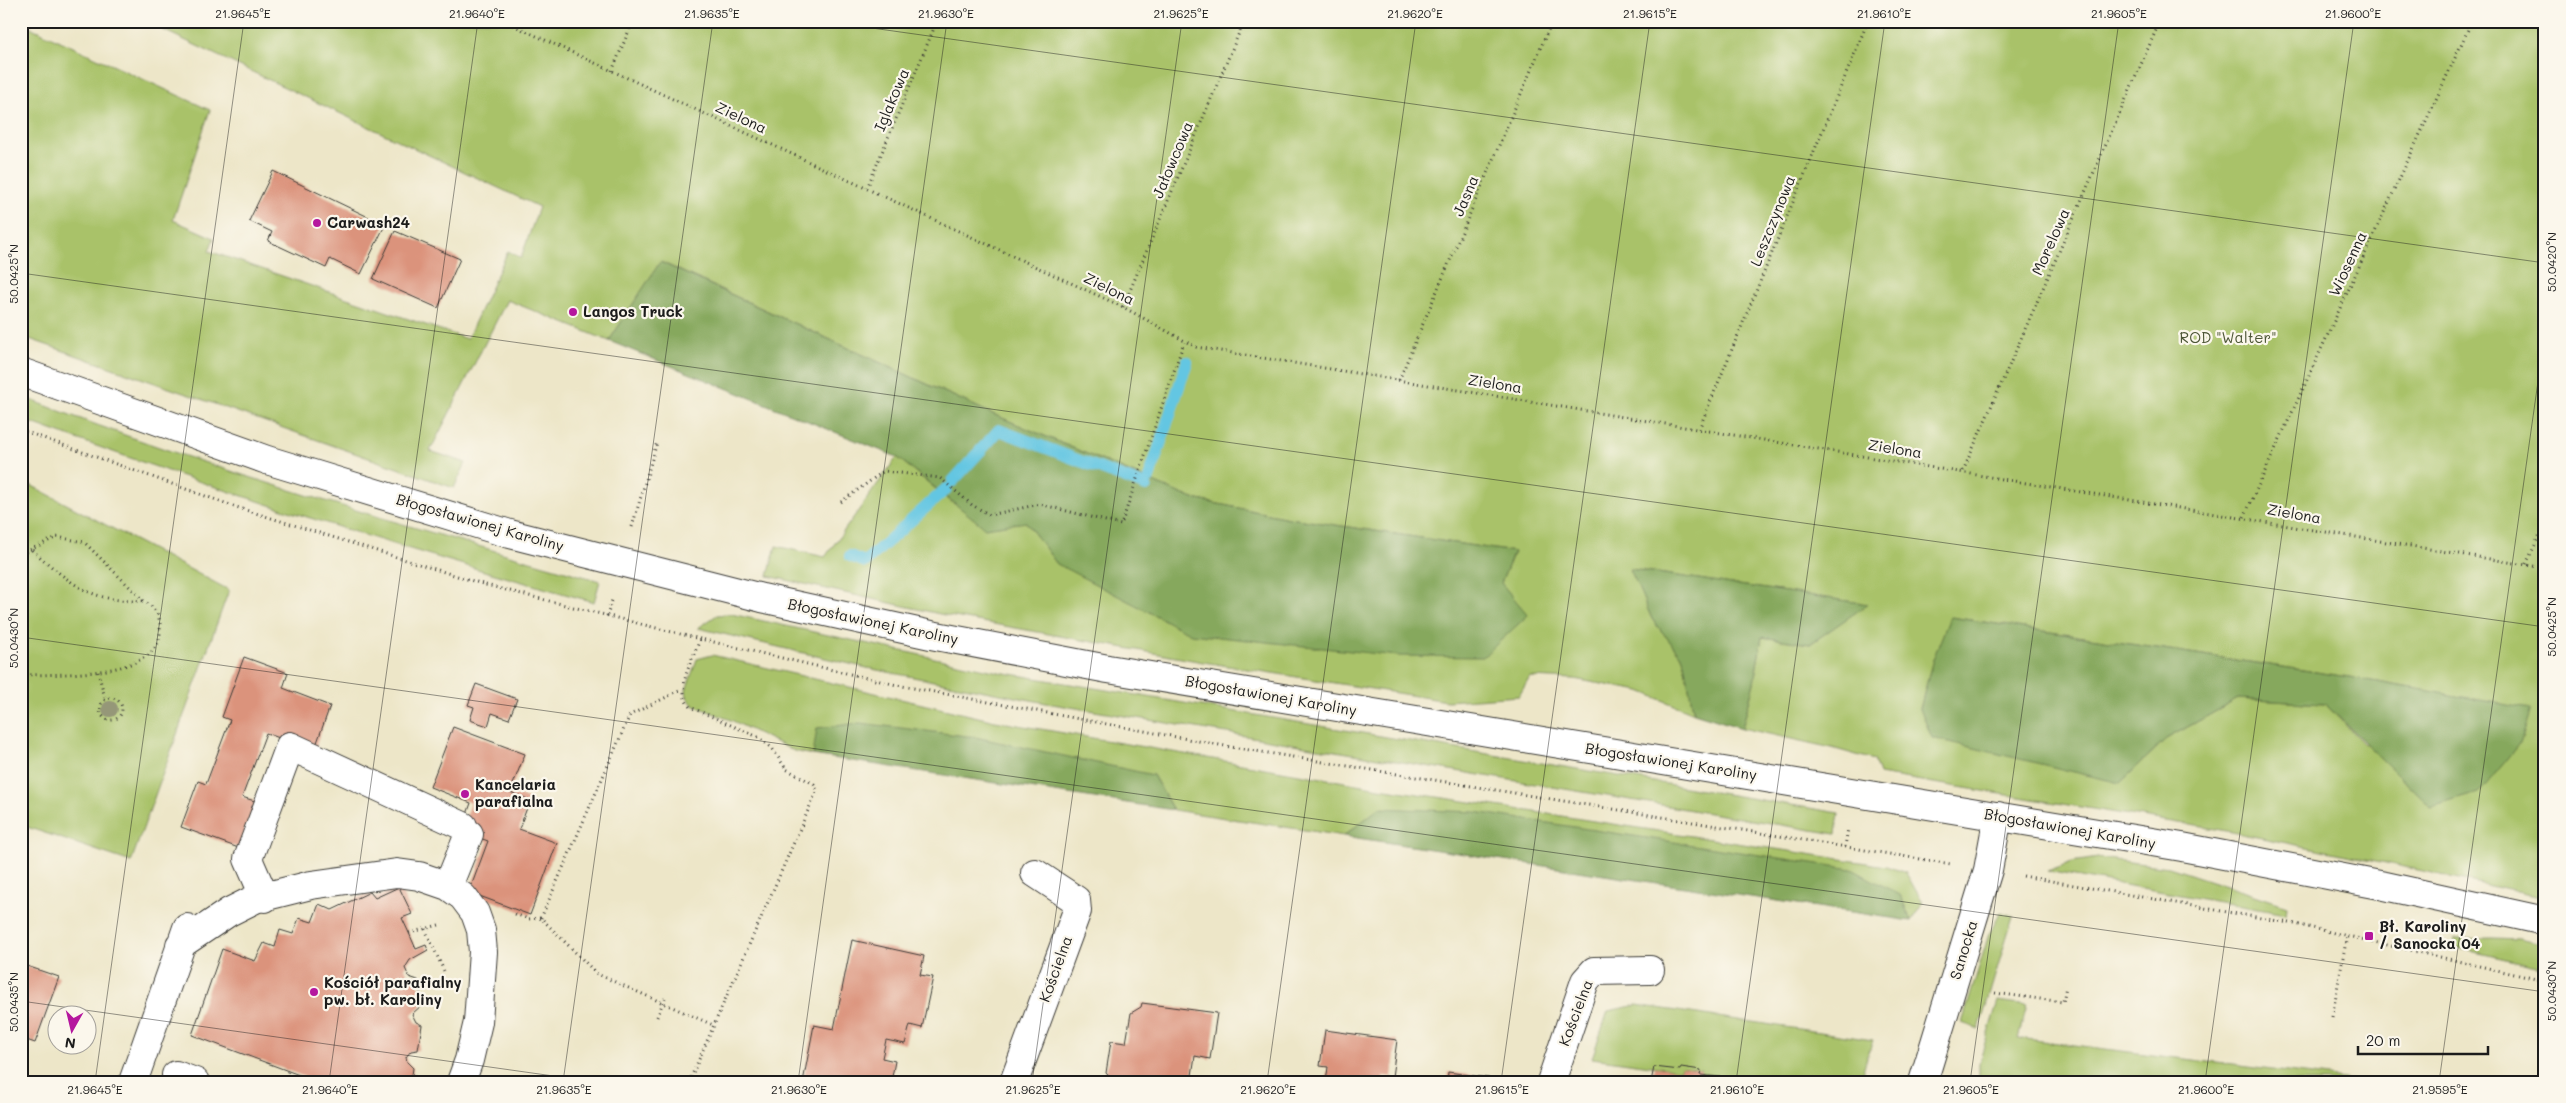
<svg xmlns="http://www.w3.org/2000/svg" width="2566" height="1103" viewBox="0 0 2566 1103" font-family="Mali,sans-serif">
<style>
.green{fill:#a9c269;stroke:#626f42;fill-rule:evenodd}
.forest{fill:#86a85d;stroke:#51623c}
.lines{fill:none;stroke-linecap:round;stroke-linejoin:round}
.stream{stroke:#64c6e2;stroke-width:12}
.building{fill:#db937c}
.minor-casing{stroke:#3b3a36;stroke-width:30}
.path{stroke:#3b3a36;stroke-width:3;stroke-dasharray:1 4;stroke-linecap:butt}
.minor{stroke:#fff;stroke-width:28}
.tree{fill:#959778}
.ticks{fill:none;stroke:#1c1c1c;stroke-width:1;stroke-opacity:0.45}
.poi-dot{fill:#b5179e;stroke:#fbf7ec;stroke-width:2}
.labels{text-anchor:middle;stroke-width:4.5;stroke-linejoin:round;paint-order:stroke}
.street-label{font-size:15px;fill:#1c1c1c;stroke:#fbf7ec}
.poi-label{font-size:15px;font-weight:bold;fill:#1c1c1c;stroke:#fbf7ec;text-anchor:start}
.park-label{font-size:15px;fill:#4d5637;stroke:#fbf7ec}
.neatline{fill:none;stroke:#1c1c1c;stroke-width:2}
.ticks-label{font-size:12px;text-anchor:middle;fill:#1c1c1c}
</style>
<rect width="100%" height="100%" fill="#fbf7ec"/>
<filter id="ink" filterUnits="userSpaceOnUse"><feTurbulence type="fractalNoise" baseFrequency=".02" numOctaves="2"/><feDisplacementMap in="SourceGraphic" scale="10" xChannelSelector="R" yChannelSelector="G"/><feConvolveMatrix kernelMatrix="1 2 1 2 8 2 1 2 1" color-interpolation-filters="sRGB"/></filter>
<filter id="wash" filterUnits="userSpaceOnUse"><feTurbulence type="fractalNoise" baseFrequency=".0096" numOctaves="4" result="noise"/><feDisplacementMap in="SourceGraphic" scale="20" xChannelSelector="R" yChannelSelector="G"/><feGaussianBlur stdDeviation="1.12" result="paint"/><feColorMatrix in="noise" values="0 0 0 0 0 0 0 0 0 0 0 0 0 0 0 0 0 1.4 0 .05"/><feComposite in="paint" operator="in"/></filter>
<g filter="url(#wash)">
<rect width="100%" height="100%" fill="#ede6c8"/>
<path class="green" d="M144 21H2545V898L2391 864 2227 831 1879 774 1874 760 1832 748 1742 728 1754 683 1762 637 1810 644 1867 604 1631 569 1652 619 1683 658 1694 713 1640 691 1574 679 1530 677 1519 696 1447 701 1203 662 949 616 768 576 776 546 825 557 897 457 954 504 1026 522 1057 564 1501 583 1514 552 1289 518 1193 499 988 412 661 262 609 341 507 300 430 451 466 463 454 488 21 336V23L210 110 173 220 214 238 209 251 467 339 508 251 521 258 539 207ZM1951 617 2349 677 2531 710 2364 744 2325 704 2238 699 2166 739 2120 783 1920 709 1933 660Z
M21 396C210 471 405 525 600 581L594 602C400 549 210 488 21 419Z
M21 480 229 590 131 862 21 825Z
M731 614 999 672 1839 813 1836 834 1046 703 867 668 698 628 717 615Z
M712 655 995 721 1379 788 1886 866 1906 873 1923 903 1911 921 1900 895 1380 808 1344 836 1173 810 1153 775 818 728 813 755 794 751 733 721 693 705 687 697 686 690 697 659Z
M2098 858 2169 867 2287 906 2286 914 2047 871 2072 862Z
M2001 912 2013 916 1979 1029 1962 1023 1989 934Z
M2493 938 2519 939 2545 945V968L2453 947 2454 939Z
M1998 1001 2027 1005 2018 1038 2367 1082H1979V1063Z
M1637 1005 1873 1040 1859 1082H1729L1730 1078 1700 1075 1701 1070 1681 1067 1680 1070 1592 1058 1608 1011Z"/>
<path class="forest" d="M660 262 988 412 1193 499 1289 518 1514 552 1501 583 1528 615 1483 657 1398 656 1191 634 1057 564 1026 522 985 528 897 457 609 341Z
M1630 569 1868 604 1810 644 1762 637 1754 683 1742 728 1694 713 1683 658 1652 619Z
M1950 617 2349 677 2531 709 2520 744 2479 793 2431 807 2325 704 2238 699 2166 739 2120 783 1932 738 1920 709 1933 659Z
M860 723 975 737 1153 775 1173 810 813 755 817 728Z
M1379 808 1475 812 1852 869 1900 895 1911 921 1344 836Z"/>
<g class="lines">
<path class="stream" d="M1149 478 1187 362
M953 481 999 430 1146 486
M850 556 865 562 946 489"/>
</g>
<g id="blocks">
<path class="building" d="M273 171 385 225 361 274 330 259 326 268 268 241 272 232 249 221Z
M395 231 460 259 438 308 373 279Z
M244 657 288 673 283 688 330 706 314 751 266 733 242 797 261 803 244 850 181 827 198 781 206 784 230 720 222 717Z
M476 684 517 699 509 719 492 713 488 726 470 720 474 707 468 705Z
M453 727 525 754 510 792 530 800 519 829 557 843 530 915 469 892 488 841 461 831 471 803 430 787Z
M399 887 412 914 402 918 409 933 416 949 426 945 428 950 410 960 405 968 409 977 418 980 422 1005 412 1014 416 1022 422 1025 418 1050 411 1051 406 1057 407 1062 413 1068 412 1075 430 1082H318L192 1035 222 949 255 961 264 943 275 947 280 930 293 934 299 918 312 922 319 904 332 910 370 892 375 898Z
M852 940 924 956 920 975 933 977 922 1028 910 1025 905 1044 886 1040 882 1058 895 1061 891 1082H803L814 1025 834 1029Z
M21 964 59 977 35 1043 21 1038Z
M1142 1003 1217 1013 1210 1059 1195 1056 1191 1082H1114L1106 1073 1111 1041 1126 1043 1131 1013 1141 1007Z
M1325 1030 1397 1040 1392 1077 1384 1076 1382 1082H1326L1328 1067 1320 1066Z
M1654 1067 1680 1070 1681 1067 1701 1070 1700 1075 1730 1078 1729 1082H1651Z
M1448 1072 1489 1078 1488 1082H1447Z"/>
</g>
</g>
<g filter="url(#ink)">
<use href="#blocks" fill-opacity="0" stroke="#3b3a36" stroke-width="1"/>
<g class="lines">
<g class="minor-casing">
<path id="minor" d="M21 372 267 460 510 534 762 598 931 635 1108 669 2182 847 2385 886 2545 921
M448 886 469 834
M265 898 248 859 290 746 463 826
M180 945 229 912 255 899 311 885 397 873 419 876 448 886 463 897 475 913 481 930 483 952 478 1022 469 1060 461 1082
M176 1075 195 1082
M133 1082 187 928
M1014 1082 1077 911 1076 900 1035 873
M1551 1082 1585 981 1594 971 1650 970
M1923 1082 1988 870 1998 816"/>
</g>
<path class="path" d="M504 21 1123 307 1196 347 2545 568
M612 71 633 21
M867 188 937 21
M1123 307 1244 21
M1399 380 1552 21
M1699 429 1868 21
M21 430 236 507 486 585 692 637 897 685 1225 746 1951 864
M1963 471 2160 21
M841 502 884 471 940 478 972 505 990 515 1040 504 1121 525 1184 342
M2244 517 2472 21
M632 527 657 442
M32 550C72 584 89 602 143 601
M21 554 57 537 84 542 144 601C157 609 161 617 160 632 160 679 52 674 21 675
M2526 564 2545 524
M607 616 613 597
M98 672 105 698
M100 709a11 11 0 1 1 22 0a11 11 0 1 1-22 0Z
M1845 847 1848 828
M2023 876 2295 924 2545 981
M515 914 528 919 541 918 597 974 713 1025
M541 918 630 715 681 690
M425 929 444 971
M409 933 439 925
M1995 993 2063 1002 2066 986
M657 1017 665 998
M2332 1017 2347 936
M284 1082 288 1071
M689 1082 817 790 814 784 786 769 772 748 758 737 690 707C674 688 693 660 700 639"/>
<use href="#minor" class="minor"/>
</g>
<circle class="tree" cx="110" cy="709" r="8"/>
</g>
<path class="ticks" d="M822 21 2545 263M21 273 2545 627M21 637 2545 992M21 1001 596 1082M95 1082 244 21M329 1082 478 21M563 1082 713 21M798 1082 947 21M1032 1082 1182 21M1267 1082 1416 21M1501 1082 1650 21M1736 1082 1885 21M1970 1082 2119 21M2205 1082 2354 21M2439 1082 2545 332"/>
<g class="poi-dot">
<circle cx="317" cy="223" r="5"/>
<circle cx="573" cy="312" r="5"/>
<circle cx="465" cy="794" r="5"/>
<rect x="2364" y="931" width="10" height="10" rx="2.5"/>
<circle cx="314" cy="992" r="5"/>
</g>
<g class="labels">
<g class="street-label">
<text transform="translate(892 100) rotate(-67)" y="5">Iglakowa</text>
<text transform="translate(741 118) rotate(25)" y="5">Zielona</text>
<text transform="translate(1173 160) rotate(-67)" y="5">Jałowcowa</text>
<text transform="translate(1466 196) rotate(-67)" y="5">Jasna</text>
<text transform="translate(1773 221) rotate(-68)" y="5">Leszczynowa</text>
<text transform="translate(2051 242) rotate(-66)" y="5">Morelowa</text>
<text transform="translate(2348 264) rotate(-65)" y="5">Wiosenna</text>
<text transform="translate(1109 289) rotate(26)" y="5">Zielona</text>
<text transform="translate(1495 384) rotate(9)" y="5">Zielona</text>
<text transform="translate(1895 449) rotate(9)" y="5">Zielona</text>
<text transform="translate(2294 514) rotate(10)" y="5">Zielona</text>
<text transform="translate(480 523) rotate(16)" y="5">Błogosławionej Karoliny</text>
<text transform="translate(873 622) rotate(12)" y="5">Błogosławionej Karoliny</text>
<text transform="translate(1271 696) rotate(10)" y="5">Błogosławionej Karoliny</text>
<text transform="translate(1671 762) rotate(9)" y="5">Błogosławionej Karoliny</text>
<text transform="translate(2070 829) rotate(10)" y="5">Błogosławionej Karoliny</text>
<text transform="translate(1964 950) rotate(-73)" y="5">Sanocka</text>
<text transform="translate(1056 969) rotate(-70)" y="5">Kościelna</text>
<text transform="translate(1576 1013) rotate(-69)" y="5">Kościelna</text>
</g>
<g class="poi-label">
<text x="327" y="228">Carwash24</text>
<text x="583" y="317">Langos Truck</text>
<text x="475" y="790">Kancelaria<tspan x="475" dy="17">parafialna</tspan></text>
<text x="2379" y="932">Bł. Karoliny<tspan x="2379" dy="17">/ Sanocka 04</tspan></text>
<text x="324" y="988">Kościół parafialny<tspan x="324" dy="17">pw. bł. Karoliny</tspan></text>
</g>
<g class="park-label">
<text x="2228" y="343">ROD "Walter"</text>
</g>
</g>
<rect width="2566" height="1103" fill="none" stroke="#fbf7ec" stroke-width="55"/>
<g transform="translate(72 1030) rotate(188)"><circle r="24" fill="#fbf7ec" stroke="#a29f99"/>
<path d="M0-4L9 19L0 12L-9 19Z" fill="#b5179e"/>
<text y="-8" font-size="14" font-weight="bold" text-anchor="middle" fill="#1c1c1c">N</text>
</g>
<path d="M2358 1046v8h130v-8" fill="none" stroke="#1c1c1c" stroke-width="2.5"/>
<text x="2366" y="1046" font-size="15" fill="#1c1c1c" stroke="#fbf7ec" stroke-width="4" paint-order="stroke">20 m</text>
<rect x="28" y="28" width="2510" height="1048" class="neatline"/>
<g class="ticks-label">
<text x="243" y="18">21.9645°E</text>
<text x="477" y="18">21.9640°E</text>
<text x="712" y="18">21.9635°E</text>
<text x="946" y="18">21.9630°E</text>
<text x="1181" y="18">21.9625°E</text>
<text x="1415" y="18">21.9620°E</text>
<text x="1650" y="18">21.9615°E</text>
<text x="1884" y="18">21.9610°E</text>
<text x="2119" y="18">21.9605°E</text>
<text x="2353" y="18">21.9600°E</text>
<text transform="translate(2552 262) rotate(-90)" y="4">50.0420°N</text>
<text transform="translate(14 274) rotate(-90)" y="4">50.0425°N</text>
<text transform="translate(2552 627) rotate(-90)" y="4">50.0425°N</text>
<text transform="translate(14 638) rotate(-90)" y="4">50.0430°N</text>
<text transform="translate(2552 991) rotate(-90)" y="4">50.0430°N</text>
<text transform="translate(14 1002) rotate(-90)" y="4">50.0435°N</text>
<text x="95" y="1094">21.9645°E</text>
<text x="330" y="1094">21.9640°E</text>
<text x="564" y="1094">21.9635°E</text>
<text x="799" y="1094">21.9630°E</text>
<text x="1033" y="1094">21.9625°E</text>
<text x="1268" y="1094">21.9620°E</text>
<text x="1502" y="1094">21.9615°E</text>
<text x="1737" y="1094">21.9610°E</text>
<text x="1971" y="1094">21.9605°E</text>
<text x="2206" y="1094">21.9600°E</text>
<text x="2440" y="1094">21.9595°E</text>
</g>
</svg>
